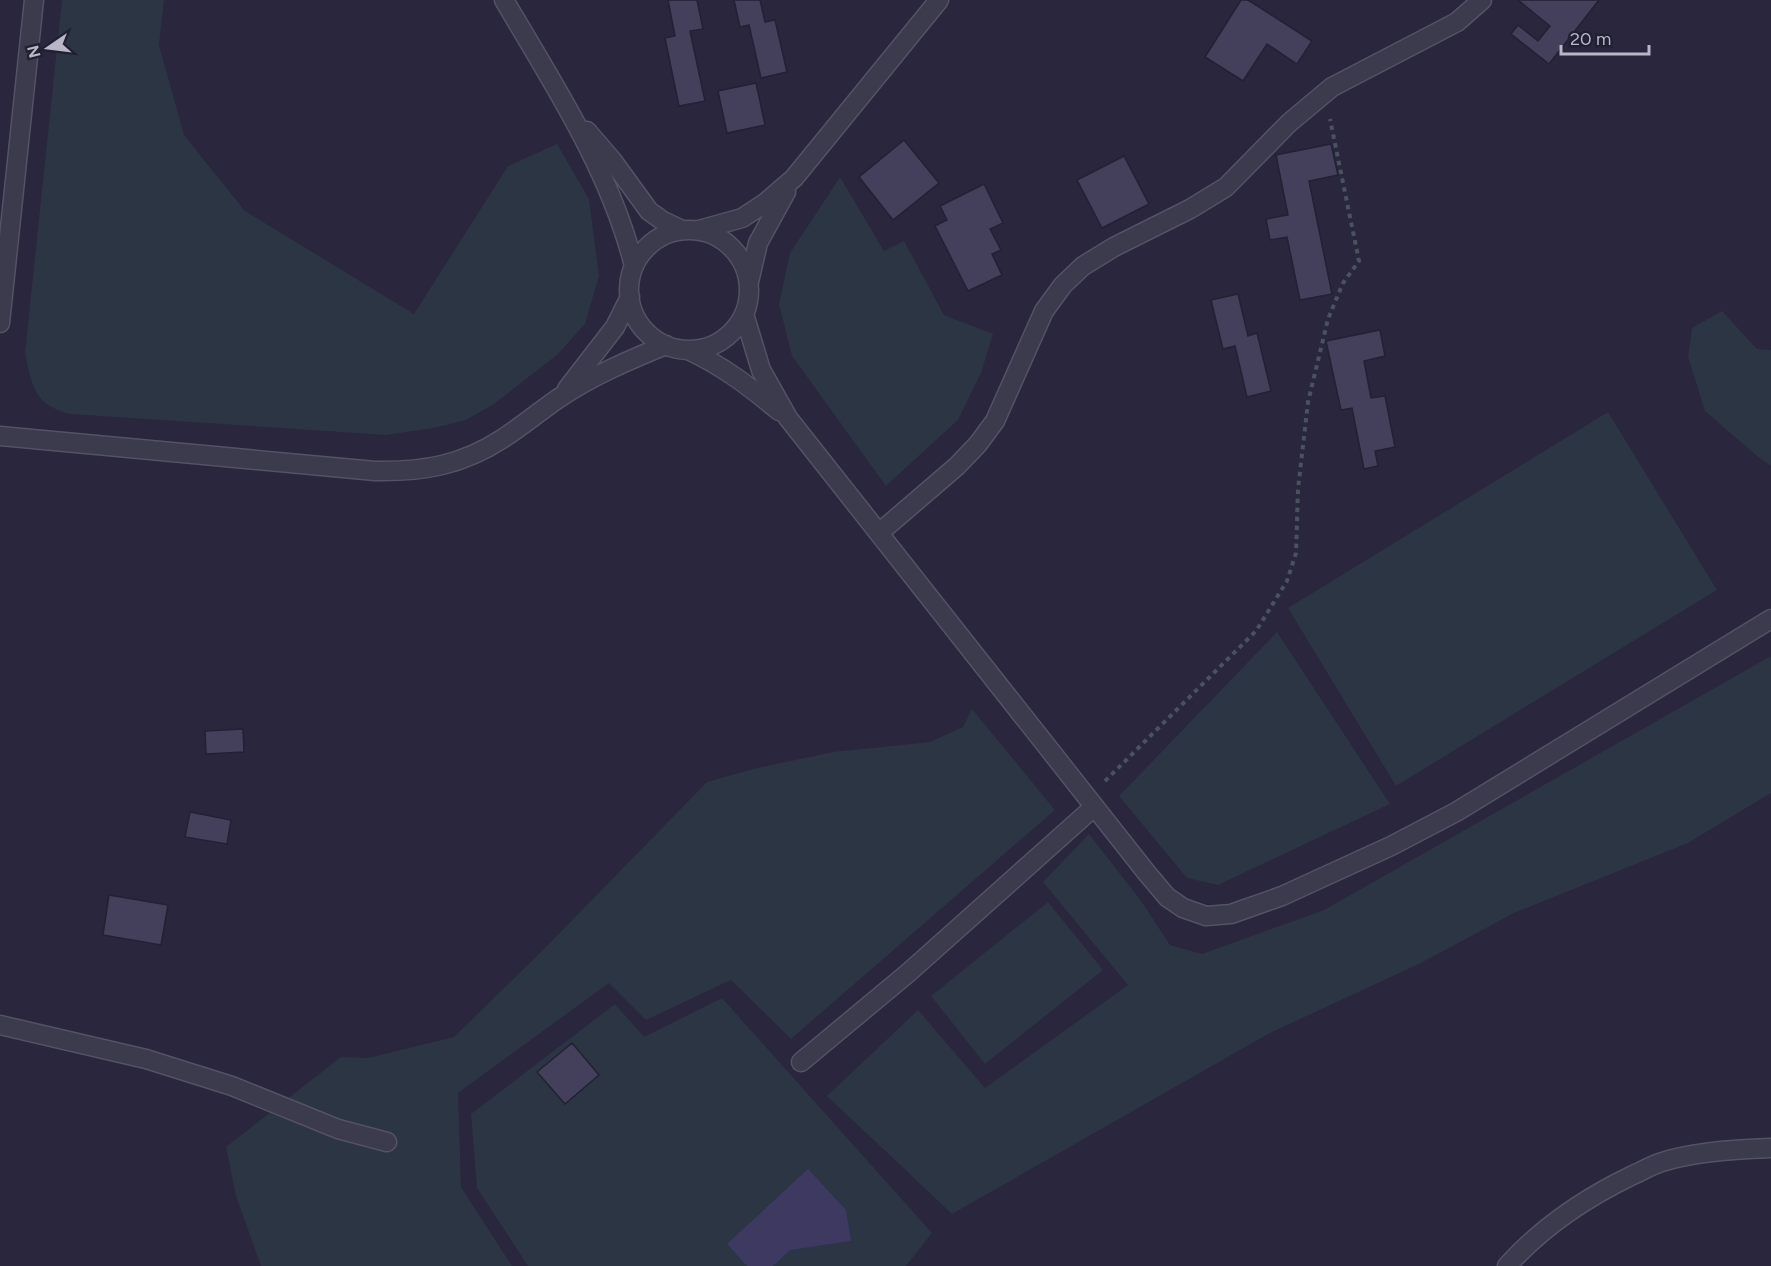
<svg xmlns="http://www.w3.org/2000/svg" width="1771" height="1266" viewBox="0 0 1771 1266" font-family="Figtree,sans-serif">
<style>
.green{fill:#2c3543}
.water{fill:#3e3961}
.building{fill:#44405b;stroke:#232134;stroke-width:1.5}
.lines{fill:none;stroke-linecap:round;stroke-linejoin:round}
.minor-casing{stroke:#545265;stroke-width:21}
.path{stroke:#4b525f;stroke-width:4;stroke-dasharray:4.5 4.5;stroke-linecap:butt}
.minor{stroke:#3c3a4d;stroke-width:18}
</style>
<rect width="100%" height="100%" fill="#29263d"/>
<path class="green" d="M62 0H164L159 45 184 135 245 211 414 314 508 166 557 144 589 199 599 276 585 324 557 355 494 404 466 420 434 428 386 435 70 414C34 405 32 386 25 353Z
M840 177 884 251 904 241 944 315 993 334 981 373 958 420 886 486 792 356 779 304 790 253Z
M1722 311 1757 349 1771 350V466L1757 456 1705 411 1688 357 1692 328Z
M1608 412 1717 590 1396 786 1288 608Z
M1277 632 1390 804 1218 885 1187 878 1119 796Z
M1771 656V793L1688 843 1514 913 1421 963 1270 1033 952 1214 827 1096 918 1010 985 1088 1128 985 1043 882 1089 834 1142 902 1170 945 1202 954 1324 910Z
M972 709 1055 810 791 1039 731 980 646 1020 609 983 458 1093 461 1187 512 1266H261L236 1196 226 1147 341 1057 368 1058 454 1037 543 950 707 782 753 769 833 752 930 742 963 727Z
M1048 902 1103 970 985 1064 931 996Z
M722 998 932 1233 906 1266H528L477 1188 471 1114 615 1004 644 1037Z"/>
<path class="water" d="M808 1169 846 1210 851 1241 790 1250 773 1266H747L727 1244Z"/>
<path class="building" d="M668 0H697L703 29 690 31 705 101 679 106 665 38 675 36Z
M734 0H760L765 22 775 20 787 72 761 78 749 25 740 27Z
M1241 0H1248L1312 41 1297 64 1267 44 1243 81 1205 57Z
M1599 0 1549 64 1511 34 1518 25 1538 41 1550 26 1518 0Z
M756 83 765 125 727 133 718 91Z
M904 140 939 183 893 220 859 177Z
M1331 144 1338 175 1309 181 1332 294 1300 300 1287 237 1270 240 1266 219 1288 215 1276 155Z
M1124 156 1149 204 1102 228 1077 180Z
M984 184 1003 223 990 229 1001 250 992 254 1002 275 968 291 935 226 947 220 940 206Z
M1238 294 1248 336 1257 333 1271 391 1247 397 1235 346 1223 349 1211 300Z
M1380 330 1385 356 1364 361 1371 398 1385 396 1395 447 1375 451 1378 466 1364 469 1352 408 1341 410 1326 341Z
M243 729 244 752 206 754 205 731Z
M190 812 231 820 227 844 185 837Z
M109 895 168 905 161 945 103 935Z
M572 1043 599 1075 565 1104 537 1072Z"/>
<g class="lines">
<g class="minor-casing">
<path id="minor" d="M504 0C554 85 610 170 634 266
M587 131 612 160 649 211 663 221 682 230
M699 230 742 218 765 203 794 178 939 0
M629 290a60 60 0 1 1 120 0a60 60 0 1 1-120 0Z
M749 282 758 243 786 192
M744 314 761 370 788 418 1146 872 1167 897 1183 908 1206 916 1231 914 1282 896 1391 846 1456 812 1771 619
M0 323 34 0
M688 350C723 366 750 387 779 411
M567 389 615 327 630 297
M0 436 375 471C423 472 462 465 502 439 522 426 540 411 559 398 592 376 629 360 666 345
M879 533 957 466 978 444 995 421 1044 311 1063 285 1083 266 1114 247 1190 209 1226 187 1289 123 1332 87 1457 22 1482 0
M0 1025 146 1059 232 1086 338 1129 387 1142
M801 1062 908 973 1094 807
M1507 1266C1543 1226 1585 1198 1633 1175 1642 1171 1652 1165 1662 1162 1693 1152 1739 1149 1771 1148"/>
</g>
<path class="path" d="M1105 781 1256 631 1287 581 1296 553 1298 489 1308 402 1328 319 1343 283 1359 261 1330 119"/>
<use href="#minor" class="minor"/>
</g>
<g transform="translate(48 48) rotate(256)" stroke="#211f32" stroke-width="4.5" paint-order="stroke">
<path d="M0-4.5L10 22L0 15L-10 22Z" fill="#b9b6c8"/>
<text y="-9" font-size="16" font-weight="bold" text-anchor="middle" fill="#b9b6c8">N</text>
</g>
<path d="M1561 45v9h88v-9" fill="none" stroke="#b9b6c8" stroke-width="3"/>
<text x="1570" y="45" font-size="18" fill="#b9b6c8" stroke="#211f32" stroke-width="4.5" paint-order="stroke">20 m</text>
</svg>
